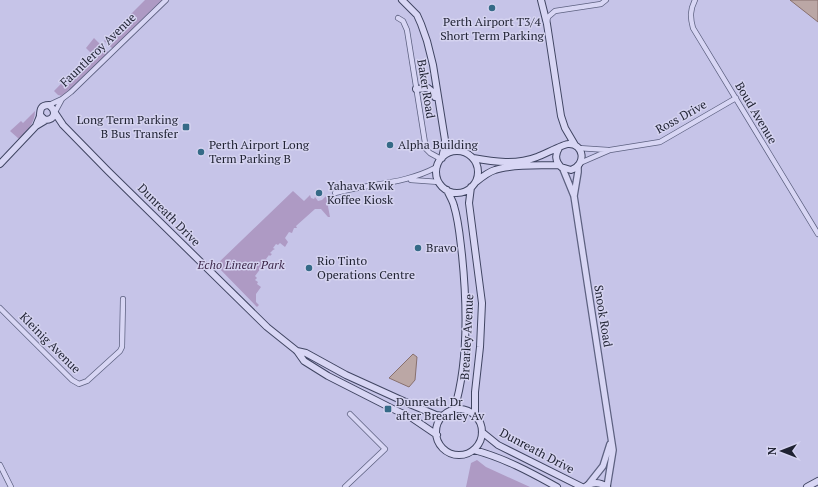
<svg xmlns="http://www.w3.org/2000/svg" width="818" height="487" viewBox="0 0 818 487" font-family="'PT Serif',serif">
<style>
.green{fill:#ae9ac4}
.water{fill:#bba7a5;stroke:#88706e}
.lines{fill:none;stroke-linecap:round;stroke-linejoin:round}
.minor-casing{stroke:#5d6180;stroke-width:6}
.tertiary-casing{stroke:#5d6180;stroke-width:8}
.secondary-casing{stroke:#404562;stroke-width:8}
.minor{stroke:#d8d6f4;stroke-width:4.5}
.tertiary{stroke:#d8d6f4;stroke-width:5.5}
.secondary{stroke:#d8d6f4;stroke-width:6}
.poi-dot{fill:#356a87;stroke:#d5d3f0;stroke-width:1.5}
.labels{text-anchor:middle;stroke-width:3;stroke-linejoin:round;paint-order:stroke}
.poi-label{font-size:12px;fill:#1f2232;stroke:#d5d3f0;text-anchor:start}
.street-label{font-size:12px;fill:#1f2232;stroke:#d5d3f0}
.park-label{font-size:12px;font-style:italic;fill:#3e284b;stroke:#d5d3f0}
</style>
<rect width="100%" height="100%" fill="#c6c4e8"/>
<path class="green" d="M145 0H163L113 49 104 41Z
M94 38 109 53 65 95 62 96 58 95 54 91 91 53 86 48Z
M35 111C35 123 27 131 19 139L10 131 21 121 23 123Z
M293 191 304 201 310 195 311 198 314 199 315 197 318 201 322 200 326 196 330 217H328L321 209H315L296 226 297 228H294L292 233 289 232 285 238 288 242 285 247 280 243 278 245 276 244 273 248 275 249 273 250 270 253 272 254 270 256 269 255 266 259 267 260 255 276 257 278 255 280 258 282 257 284 261 287 256 294V302L259 305 257 307 216 265Z
M477 460 486 467 530 487H466L471 463Z"/>
<path class="water" d="M790 0H818V22Z
M413 354 417 357 415 380 409 387 389 378Z"/>
<g class="lines">
<g class="minor-casing">
<path id="minor" d="M695 0C690 10 690 17 693 28L818 234
M398 18 403 21 407 30 426 149 430 153 441 159
M547 22 548 17 555 11 601 4 606 0
M49 105 62 99 71 92 166 0
M55 112 62 99
M578 148 608 150
M580 163 610 150 660 142 736 98
M411 180 439 182
M335 193C370 183 403 185 437 167
M0 308 72 380 79 384 87 381 120 351 122 347 123 299
M0 465 11 487
M345 487 385 449 350 414"/>
</g>
<g class="tertiary-casing">
<path id="tertiary" d="M563 169 574 196 613 450 607 487
M574 196 578 172V166
M588 485 603 466 610 444"/>
</g>
<g class="secondary-casing">
<path id="secondary" d="M402 0 417 15 421 24 427 41 433 65 445 140 444 149 442 158
M541 0 547 24 561 116 565 128 575 145
M416 89 428 88 434 93 435 97
M55 113 63 125 108 171 267 327 297 351 304 361 328 376 391 408 412 418 437 435
M36 126C37 123 39 119 40 116 40 109 41 105 49 105 57 111 55 120 45 120L40 115
M436 172a21 21 0 1 1 42 0a21 21 0 1 1-42 0Z
M473 158C494 162 517 165 537 157 543 155 564 144 568 144 584 143 587 165 571 170L561 167C555 161 555 154 559 148
M0 164 36 126 46 120
M476 182C482 177 488 172 495 170 511 164 540 166 559 165
M471 187 469 203 482 303 480 347 475 392V416
M447 190C449 195 453 201 454 206 459 222 460 239 462 255 467 304 469 362 454 410
M297 351 306 353 346 375 412 405 436 415 443 416
M436 432a23 23 0 1 1 46 0a23 23 0 1 1-46 0Z
M482 432 498 445 582 487
M474 450C504 458 530 472 557 487
M585 487C592 482 600 482 607 487
M807 487 818 481"/>
</g>
<use href="#minor" class="minor"/>
<use href="#tertiary" class="tertiary"/>
<use href="#secondary" class="secondary"/>
</g>
<g class="poi-dot">
<circle cx="492" cy="8" r="4"/>
<rect x="182" y="123" width="8" height="8" rx="2"/>
<circle cx="390" cy="145" r="4"/>
<circle cx="201" cy="152" r="4"/>
<circle cx="319" cy="193" r="4"/>
<circle cx="418" cy="248" r="4"/>
<circle cx="309" cy="268" r="4"/>
<rect x="384" y="405" width="8" height="8" rx="2"/>
</g>
<g class="labels">
<g class="poi-label">
<text x="492" y="26" text-anchor="middle">Perth Airport T3/4<tspan x="492" dy="14">Short Term Parking</tspan></text>
<text x="178" y="124" text-anchor="end">Long Term Parking<tspan x="178" dy="14">B Bus Transfer</tspan></text>
<text x="209" y="149">Perth Airport Long<tspan x="209" dy="14">Term Parking B</tspan></text>
<text x="398" y="149">Alpha Building</text>
<text x="327" y="190">Yahava Kwik<tspan x="327" dy="14">Koffee Kiosk</tspan></text>
<text x="426" y="252">Bravo</text>
<text x="317" y="265">Rio Tinto<tspan x="317" dy="14">Operations Centre</tspan></text>
<text x="396" y="406">Dunreath Dr<tspan x="396" dy="14">after Brearley Av</tspan></text>
</g>
<g class="street-label">
<text transform="translate(98 50) rotate(-44)" y="4">Fauntleroy Avenue</text>
<text transform="translate(426 89) rotate(81)" y="4">Baker Road</text>
<text transform="translate(756 113) rotate(59)" y="4">Boud Avenue</text>
<text transform="translate(681 117) rotate(-29)" y="4">Ross Drive</text>
<text transform="translate(169 215) rotate(45)" y="4">Dunreath Drive</text>
<text transform="translate(603 316) rotate(81)" y="4">Snook Road</text>
<text transform="translate(467 337) rotate(-87)" y="4">Brearley Avenue</text>
<text transform="translate(50 343) rotate(45)" y="4">Kleinig Avenue</text>
<text transform="translate(537 451) rotate(28)" y="4">Dunreath Drive</text>
</g>
<g class="park-label">
<text x="241" y="269">Echo Linear Park</text>
</g>
</g>
<g transform="translate(782 451) rotate(270)" stroke="#d5d3f0" stroke-width="3" paint-order="stroke">
<path d="M0-3L7 15L0 10L-7 15Z" fill="#1f2232"/>
<text y="-6" font-size="11" font-weight="bold" text-anchor="middle" fill="#1f2232">N</text>
</g>
</svg>
